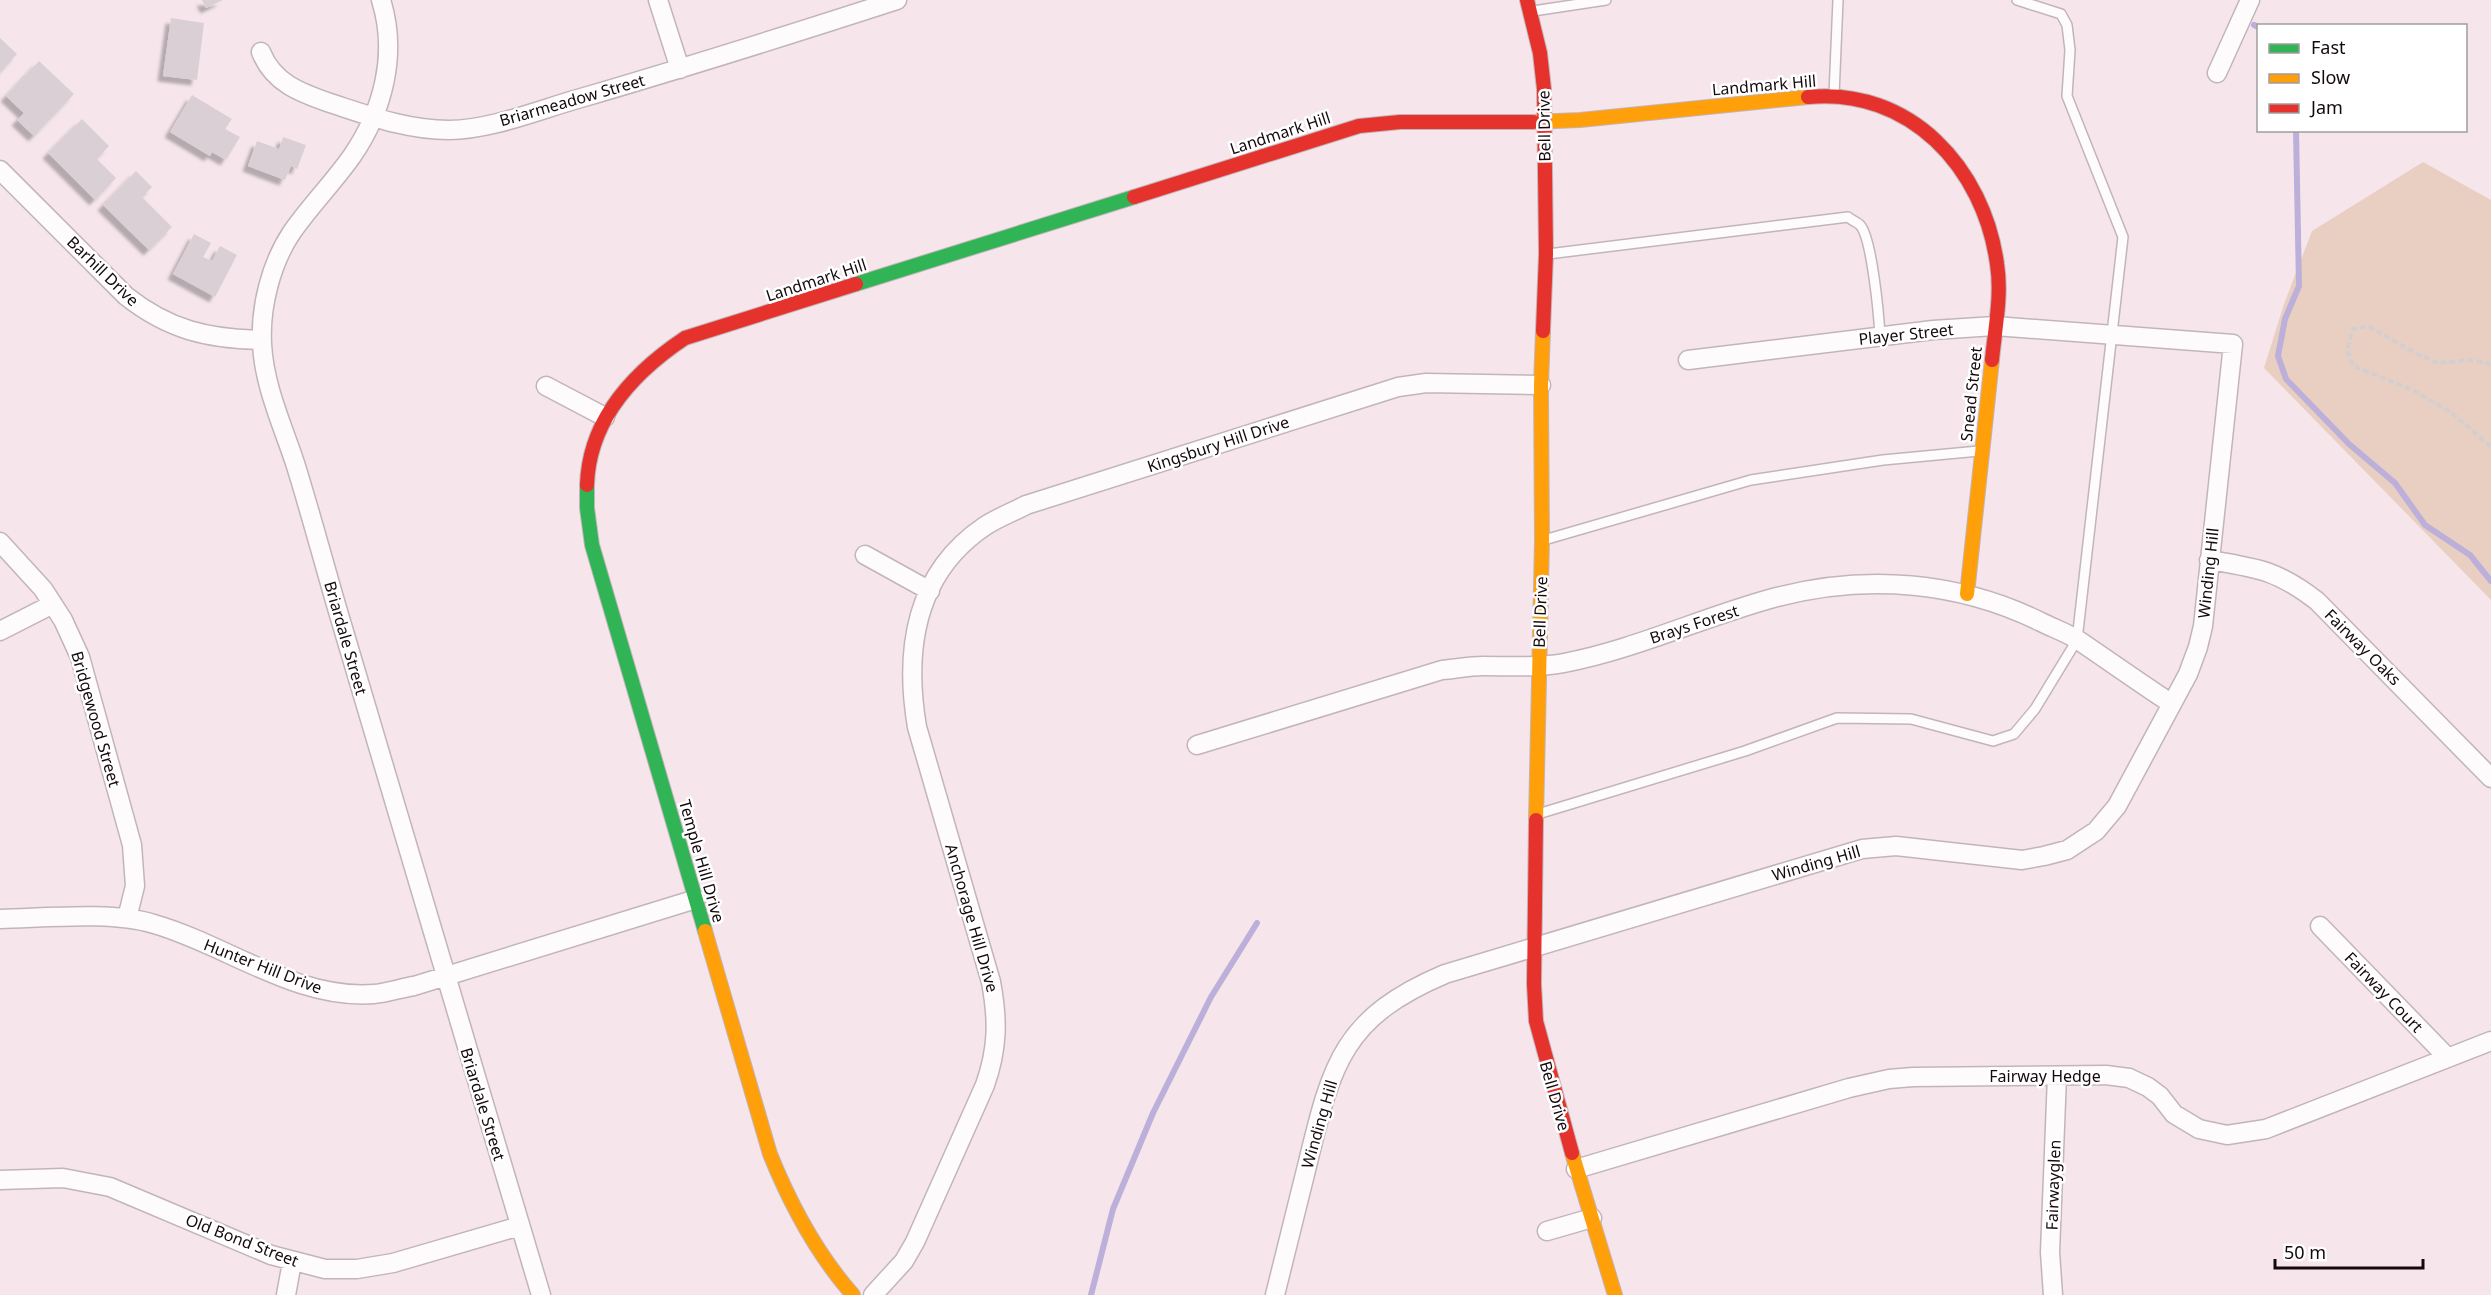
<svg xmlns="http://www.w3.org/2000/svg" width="2491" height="1295" viewBox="0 0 2491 1295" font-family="'Noto Sans',sans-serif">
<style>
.green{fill:#e9cfc1}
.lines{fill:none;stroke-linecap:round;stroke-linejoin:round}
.stream{stroke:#bcafda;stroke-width:6}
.building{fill:#dbcfd6;filter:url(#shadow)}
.lane-casing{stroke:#c2b5ba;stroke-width:12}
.street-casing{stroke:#c2b5ba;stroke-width:21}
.fast-casing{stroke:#c2b5ba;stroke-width:16}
.slow-casing{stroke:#c2b5ba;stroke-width:16}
.jam-casing{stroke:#c2b5ba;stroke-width:16}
.path{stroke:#d3cfd1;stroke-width:4;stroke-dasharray:6 3;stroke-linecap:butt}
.lane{stroke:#fefbfc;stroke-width:9}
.street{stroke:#fefbfc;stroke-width:18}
.fast{stroke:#30b455;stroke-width:14}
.slow{stroke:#ff9f0a;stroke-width:14}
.jam{stroke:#e5322d;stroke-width:14}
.labels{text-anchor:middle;stroke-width:5;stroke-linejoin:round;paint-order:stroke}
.street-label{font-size:16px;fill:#14090c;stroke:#fff}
</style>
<defs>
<filter id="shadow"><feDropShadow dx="-5.5" dy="5.5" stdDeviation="1.5" flood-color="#0004"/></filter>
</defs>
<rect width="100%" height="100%" fill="#f6e6eb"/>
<path class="green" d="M2423 162 2491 200V600L2264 368 2284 304 2312 231Z"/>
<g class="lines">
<path class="stream" d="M2254 25 2258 27
M2296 130 2299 286 2285 319 2278 356 2286 379 2349 444 2395 483 2425 525 2470 555 2491 581
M1091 1295 1113 1209 1153 1113 1211 997 1257 923"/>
</g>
<path class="building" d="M202 0H223L206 8Z
M171 18 204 23 197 80 163 76Z
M0 38 17 54 0 73Z
M39 61 74 94 34 136 17 120 24 113 6 96Z
M192 95 232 119 225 129 240 137 226 160 212 152 210 156 170 132Z
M82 119 109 146 97 159 116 178 95 200 48 153Z
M283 137 306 145 297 169 291 166 285 180 248 166 257 141 279 149Z
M136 171 152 187 142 197 172 227 149 250 103 205Z
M194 234 211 243 203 257 212 261 220 246 237 255 215 297 173 274Z"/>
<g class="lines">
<g class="lane-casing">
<path id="lane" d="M1533 11 1606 0
M1834 95 1838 0
M1548 254 1848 217C1851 220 1857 222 1860 225 1872 238 1879 316 1880 337
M1544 540 1751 480 1883 460 1979 451
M1538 814 1745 751 1837 718 1911 719 1993 741 2014 734 2035 709 2077 640 2123 237 2067 96 2070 50 2067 25 2061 14 2017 0"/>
</g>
<g class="street-casing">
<path id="street" d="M381 0C398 54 383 111 352 156 333 183 310 206 292 232 271 263 260 307 262 344 264 385 282 424 295 463 310 511 323 560 337 608 404 837 473 1066 541 1295
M658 0 680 69
M261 52C273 83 301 93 330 103 370 116 407 130 449 130 491 130 541 109 581 98 687 67 792 34 897 0
M2217 73 2250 0
M0 170 126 296C169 330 208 339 262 340
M546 386 605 417
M0 542 43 589 63 620 80 657 132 845 135 886 127 918
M865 555 930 591
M2209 560C2257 568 2277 570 2317 601L2491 778
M0 631 53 604
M1197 745 1442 670C1455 669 1469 666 1483 666 1510 666 1538 668 1564 663 1637 649 1705 616 1777 597 1866 574 1958 581 2041 622 2053 628 2067 633 2078 640 2109 661 2140 683 2172 704
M0 919C46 918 111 911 154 924 227 945 296 1000 374 994 387 993 401 988 414 986L696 899
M2320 926 2448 1058
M1576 1169 1849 1088 1889 1079 1913 1077 2106 1075 2129 1078 2148 1087 2160 1096 2174 1114 2199 1129 2227 1135 2266 1129 2491 1041
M0 1180 63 1178 110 1187 271 1255 325 1269H357L393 1263 520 1226
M1547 1231 1592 1218
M286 1295 292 1262
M873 1295 904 1261 915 1242 985 1085C998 1048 998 1020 991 982L917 727C904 650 915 573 985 526 997 518 1013 512 1026 505L1398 387 1426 383 1541 385
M1275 1295C1286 1251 1297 1206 1308 1162 1332 1062 1344 1017 1445 974L1862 849 1896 846 2022 860 2044 856 2067 850 2096 831 2117 806 2188 674 2198 647 2203 626 2233 344 1995 326 1933 330 1688 360
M2053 1295 2050 1252 2057 1076"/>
</g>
<g class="fast-casing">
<path id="fast" d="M856 284 1134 197
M587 485V508L592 545 705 931"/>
</g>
<g class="slow-casing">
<path id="slow" d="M1533 122 1580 120 1808 97
M1967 594 1992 360
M1536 820 1542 540 1541 385 1543 331
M705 931 770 1154C791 1206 816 1253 853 1295
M1572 1153 1615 1295"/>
</g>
<g class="jam-casing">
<path id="jam" d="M1527 0 1540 53 1544 89 1546 254 1543 331
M1808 97C1910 87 1984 168 1997 264 2002 295 1995 328 1992 360
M1134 197 1359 126 1400 122H1533
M587 485C589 420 634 372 685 338L856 284
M1536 820 1534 984 1536 1021 1572 1153"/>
</g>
<path class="path" d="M2491 364 2470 360 2438 363 2417 354 2368 326 2353 329 2347 350 2353 366 2413 390 2452 413 2491 447"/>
<use href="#lane" class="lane"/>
<use href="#street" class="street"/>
<use href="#fast" class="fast"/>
<use href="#slow" class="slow"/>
<use href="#jam" class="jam"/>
</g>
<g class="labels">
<g class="street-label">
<text transform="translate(1764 85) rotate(-5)" y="6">Landmark Hill</text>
<text transform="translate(572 100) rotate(-16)" y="6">Briarmeadow Street</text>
<text transform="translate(1544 126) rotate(-91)" y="6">Bell Drive</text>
<text transform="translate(1280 133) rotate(-18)" y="6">Landmark Hill</text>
<text transform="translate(103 271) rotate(44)" y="6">Barhill Drive</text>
<text transform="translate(816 280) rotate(-18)" y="6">Landmark Hill</text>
<text transform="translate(1906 334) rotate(-6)" y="6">Player Street</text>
<text transform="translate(1971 394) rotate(-84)" y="6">Snead Street</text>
<text transform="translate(1218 444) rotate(-18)" y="6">Kingsbury Hill Drive</text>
<text transform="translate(2208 573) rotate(-84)" y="6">Winding Hill</text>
<text transform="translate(1540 612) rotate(-88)" y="6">Bell Drive</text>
<text transform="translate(1694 624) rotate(-18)" y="6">Brays Forest</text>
<text transform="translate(346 638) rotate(74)" y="6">Briardale Street</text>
<text transform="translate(2363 647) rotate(45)" y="6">Fairway Oaks</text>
<text transform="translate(96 719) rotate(74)" y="6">Bridgewood Street</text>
<text transform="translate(702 861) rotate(74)" y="6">Temple Hill Drive</text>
<text transform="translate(1816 863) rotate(-16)" y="6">Winding Hill</text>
<text transform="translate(972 918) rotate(74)" y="6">Anchorage Hill Drive</text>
<text transform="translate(263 966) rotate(21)" y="6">Hunter Hill Drive</text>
<text transform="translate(2384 992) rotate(46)" y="6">Fairway Court</text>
<text x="2045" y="1082">Fairway Hedge</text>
<text transform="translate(1555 1096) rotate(74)" y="6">Bell Drive</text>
<text transform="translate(483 1104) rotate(73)" y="6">Briardale Street</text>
<text transform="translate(1319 1124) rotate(-74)" y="6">Winding Hill</text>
<text transform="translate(2053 1185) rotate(-88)" y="6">Fairwayglen</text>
<text transform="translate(242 1240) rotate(21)" y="6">Old Bond Street</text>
</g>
</g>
<rect x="2257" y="24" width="210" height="108" fill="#ffffff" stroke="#a19d9e" stroke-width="1.5"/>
<rect x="2269" y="44" width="30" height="9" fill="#30b455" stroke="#a19d9e" stroke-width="1.5"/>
<text x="2311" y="54" font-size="18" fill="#14090c">Fast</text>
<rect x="2269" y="74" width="30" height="9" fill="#ff9f0a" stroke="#a19d9e" stroke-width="1.5"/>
<text x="2311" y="84" font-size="18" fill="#14090c">Slow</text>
<rect x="2269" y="104" width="30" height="9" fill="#e5322d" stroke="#a19d9e" stroke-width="1.5"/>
<text x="2311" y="114" font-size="18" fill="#14090c">Jam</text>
<path d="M2275 1259v9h148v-9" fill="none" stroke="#14090c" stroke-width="3"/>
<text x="2284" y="1259" font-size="18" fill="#14090c" stroke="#ffffff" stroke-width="4.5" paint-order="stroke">50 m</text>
</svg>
